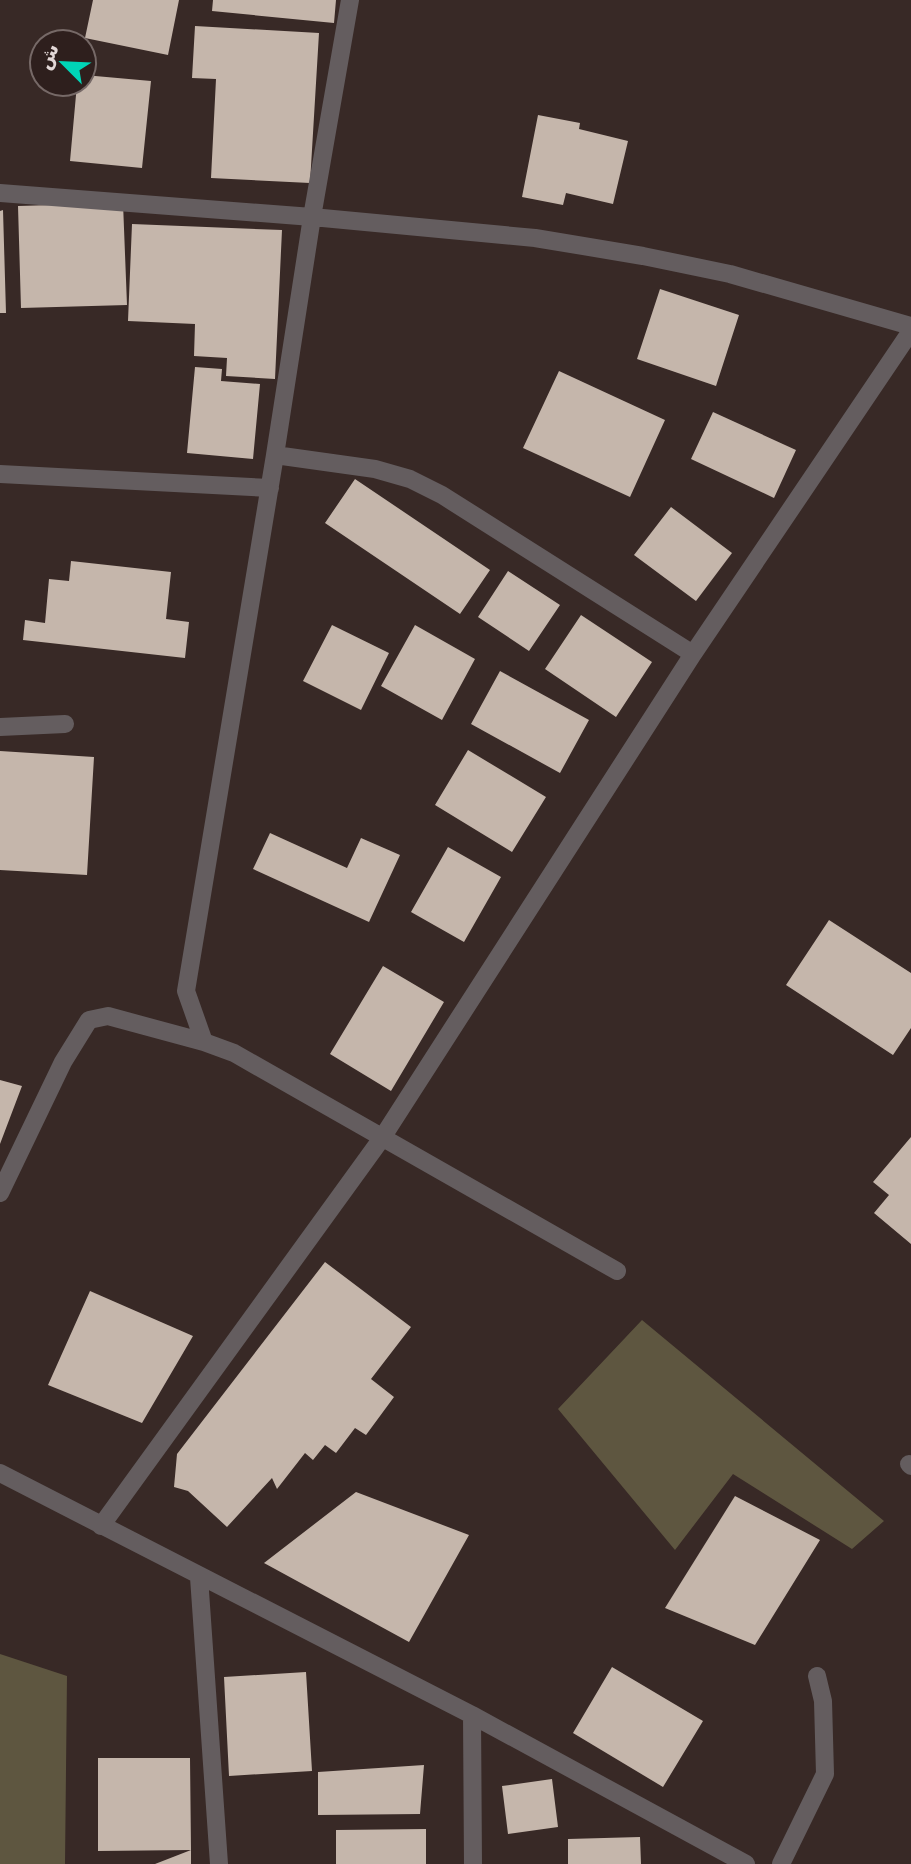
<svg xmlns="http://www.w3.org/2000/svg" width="911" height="1864" viewBox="0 0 911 1864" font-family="'DejaVu Sans','Noto Sans Arabic',sans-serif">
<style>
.green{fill:#5e5640}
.building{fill:#c5b6ab}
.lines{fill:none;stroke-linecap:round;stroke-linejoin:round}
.minor{stroke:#645d5f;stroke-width:18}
</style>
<rect width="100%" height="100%" fill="#382926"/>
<path class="green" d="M642 1320 884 1521 852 1549 733 1474 675 1550 558 1409Z
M0 1654 67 1676 65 1864H0Z"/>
<path class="building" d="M93 0H179L168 55 85 38Z
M213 0H336L334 23 212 11Z
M195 26 319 33 310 183 211 178 216 79 192 78Z
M84 75 151 81 142 168 70 161 77 84H84Z
M538 115 580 123 579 129 628 141 613 204 566 193 563 205 522 197Z
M123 203 127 305 21 308 18 206Z
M3 210 6 313H0V211Z
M132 224 282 230 275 379 226 376 227 358 194 356 195 324 128 321Z
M660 289 739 315 716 386 637 359Z
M195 367 222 369 221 381 260 384 253 459 187 453Z
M559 371 665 420 630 497 523 448Z
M713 412 796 450 774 498 691 459Z
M355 479 490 570 460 614 325 523Z
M671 507 732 553 696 601 634 555Z
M71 561 171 572 166 619 189 622 185 658 23 640 25 620 45 623 49 579 69 581Z
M508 571 560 605 529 651 478 617Z
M581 615 652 662 616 717 545 669Z
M332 625 389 653 361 710 303 681Z
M415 625 475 659 442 720 381 686Z
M500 671 589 720 560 773 471 724Z
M468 750 546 797 512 852 435 805Z
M0 751 94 757 87 875 0 870Z
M270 833 347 868 361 838 400 855 369 922 253 869Z
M448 847 501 877 464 942 411 912Z
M829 920 911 973V1028L893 1055 786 985Z
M383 966 444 1002 391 1091 330 1054Z
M0 1080 22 1086 0 1144Z
M911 1137V1244L874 1213 889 1195 873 1182Z
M325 1262 411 1327 371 1379 394 1397 366 1435 355 1428 336 1453 325 1445 313 1460 305 1453 277 1489 272 1478 227 1527 188 1491 174 1487 177 1454Z
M90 1291 193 1336 142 1423 48 1385Z
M356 1492 469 1535 409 1642 264 1563Z
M735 1496 820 1540 755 1645 665 1608Z
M612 1667 703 1721 663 1787 573 1733Z
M306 1672 312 1771 229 1776 224 1677Z
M98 1758H190L191 1850V1864H155L191 1850 98 1851Z
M424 1765 420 1814 318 1815V1772Z
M552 1779 558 1827 508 1834 502 1786Z
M426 1829V1864H336V1830Z
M640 1837 641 1864H568V1839Z"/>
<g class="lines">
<path class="minor" d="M350 0 312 217 275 455 375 469 410 479 442 495 693 654
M0 193 312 217 535 238 643 256 730 274 911 326
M275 455 186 991 204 1042 234 1053 617 1271
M0 474 270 488
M0 727 65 724
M0 1193 63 1062 89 1020 108 1016 204 1042
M909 1464 911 1466
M0 1473 472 1715 746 1864
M101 1526 382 1138 693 654 911 331
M199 1577 219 1864
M472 1715 473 1864
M781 1864 825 1774 823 1701 817 1676"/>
</g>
<g transform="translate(63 63) rotate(294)"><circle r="33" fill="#2e1f1d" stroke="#766967" stroke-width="2"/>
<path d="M0-5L12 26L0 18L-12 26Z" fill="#00d5b7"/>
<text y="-10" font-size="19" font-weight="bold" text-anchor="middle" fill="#e3d8d7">ش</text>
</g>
</svg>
